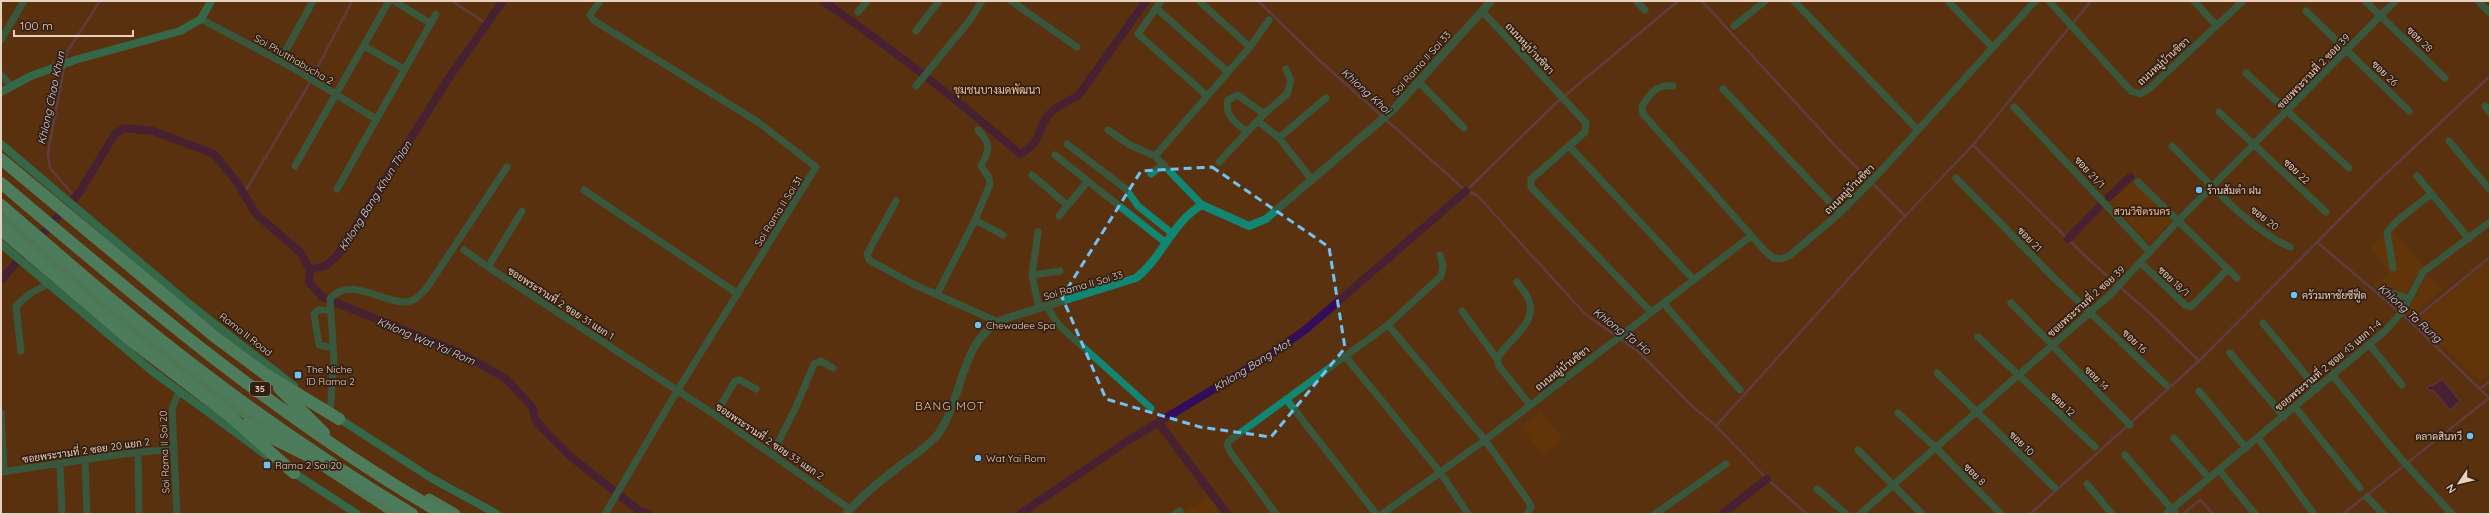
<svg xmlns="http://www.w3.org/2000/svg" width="2491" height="515" viewBox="0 0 2491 515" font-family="Quicksand,Sarabun,sans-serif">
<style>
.green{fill:#6d3803}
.water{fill:#310d5c;stroke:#68487a}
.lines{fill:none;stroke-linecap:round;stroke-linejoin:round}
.stream{stroke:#68487a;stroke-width:2.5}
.canal{stroke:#310d5c;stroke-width:8}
.minor{stroke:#118673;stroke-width:7}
.tertiary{stroke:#118673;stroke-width:8}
.secondary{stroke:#0aa990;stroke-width:8}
.trunk{stroke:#42ccb2;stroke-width:11}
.motorway{stroke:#3ed8bc;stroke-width:12}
.marked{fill:none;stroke:#70c2f4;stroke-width:3;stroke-dasharray:8 5;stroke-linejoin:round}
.poi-dot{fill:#70c2f4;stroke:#321f11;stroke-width:1.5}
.labels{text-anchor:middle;stroke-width:3.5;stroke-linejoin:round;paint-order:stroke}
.shield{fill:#321f11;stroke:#b39c8b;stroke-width:1}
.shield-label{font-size:9px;font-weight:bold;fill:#ead1bf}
.street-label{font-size:10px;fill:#ead1bf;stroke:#321f11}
.poi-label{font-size:10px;fill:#ead1bf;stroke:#321f11;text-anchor:start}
.park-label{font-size:10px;fill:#f1be99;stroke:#321f11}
.neighbourhood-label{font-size:11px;fill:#f0bf9b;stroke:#321f11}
.water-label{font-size:11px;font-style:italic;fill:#d9d2ed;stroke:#321f11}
.quarter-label{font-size:12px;letter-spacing:1px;fill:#f0bf9b;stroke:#321f11}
</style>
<rect width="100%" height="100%" fill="#5a320f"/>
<path class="green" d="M2133 178 2173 220 2149 243 2109 201Z
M2392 229 2424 267 2417 274 2398 307 2373 285 2389 273 2370 247Z
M2490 259V373L2481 381 2415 322Z
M2426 275 2444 288 2411 318 2407 315Z
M1541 411 1563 440 1543 455 1521 427Z
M1210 496 1224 514H1181Z"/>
<path class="water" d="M2442 379 2460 401 2450 410 2433 390 2429 391 2427 388 2429 385 2433 386Z"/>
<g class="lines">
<path class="stream" d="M452 1 487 24
M1258 1 1321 62 1466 191 1477 195 1585 314 1639 352 1691 405 1716 426 1767 479 1807 514
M1702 1 1840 151 1905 216
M65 62 67 52 100 1
M64 67 48 153 50 168 75 197
M1973 145 2091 1
M1466 191 1556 103 1678 1
M243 195 308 86 352 1
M2317 242 2411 322 2490 399
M2411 322 2490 257
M2481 388 2490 381
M1716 426 1905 216 1973 145 2085 256 2155 318 2199 361
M2184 513 2200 500 2213 514
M2030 514 2199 361 2374 185 2490 76
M2343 514 2489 398"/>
<path class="canal" d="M823 1C891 48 957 99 1020 154 1044 140 1034 136 1047 117 1054 107 1068 101 1078 96L1146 1
M2109 197 2130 177
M2068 239 2100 206
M36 241 79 193 115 134 124 128 153 131 214 154 236 181 256 214 300 252 310 270 327 265 337 256 448 79 503 1
M310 270 309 282 322 297 458 352 505 378 533 408 535 419 542 428 570 456 638 510 648 514
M1 280 24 254
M1158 422 1227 514
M1020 514 1129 440 1267 357 1305 330 1466 191
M1722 514 1767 479"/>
<path class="minor" d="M394 1 430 23
M600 1 590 15 593 20 758 122 816 167 677 391 605 514
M1011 1 1077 47
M1161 1 1138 34 1207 96
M1199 1 1250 47
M1636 1 1645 10
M1794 1 1918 130
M1948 1 1992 47
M2049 1 2131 91 2140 94 2149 89 2243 1
M2194 1 2217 26
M2365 1 2445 78
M2478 1 2490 13
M1156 8 1227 71
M1482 11 1586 123 1585 132 1531 179V187L1651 312
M2306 11 2409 111
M858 12 867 1
M201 19 293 68 376 119
M1734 26 1765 1
M916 31 939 1
M1 40 24 1
M364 46 404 69
M280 61 313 1
M2246 73 2349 168
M1 75 12 86
M1418 81 1464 128
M916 86 970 20 982 1
M1673 86C1656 84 1651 93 1642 106L1643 114 1765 251 1773 258 1781 259 1789 256 1840 213 1880 172 2035 1
M1723 89 1840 213
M2485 106 2490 113
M2014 107 2150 252
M2219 112 2326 212
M1258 121 1279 138 1312 180
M1108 130 1130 145 1155 156
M1247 132C1236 123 1224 116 1228 100L1238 95 1264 114
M1279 138 1326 98
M2449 141 2490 190
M1067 144 1126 189 1138 206 1173 234
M2172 146C2206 179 2247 228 2290 247
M1570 147 1693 279
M1055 155 1166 243
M1219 162 1264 114 1287 94 1291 81 1286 69
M295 166 389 1
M1151 174 1163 164
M1032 175 1067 205
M2417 176 2469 239
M1956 178 2053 277 2166 385
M2138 182 2237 278
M337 189 436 14
M584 190 738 294
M896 201 867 254 869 260 913 284 998 322
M1202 205 1155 156 1250 47 1269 20
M522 211 488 267 715 415 850 509
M1059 216 1088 181
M975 220 1003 235
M1038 232 1032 275 1039 308
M464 250 488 267
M2141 263 2185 305 2191 307 2228 269
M2393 268 2387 232 2397 221 2431 194
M1032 275 1060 271
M1517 282C1521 288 1527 294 1529 301 1538 324 1505 342 1497 359L1499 366 1530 405
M2380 290 2409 298
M937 294 975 220 990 184 989 178 981 166C990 149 991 144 978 130
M1663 303 1740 390
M2011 303 2130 425
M1047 306 1055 320 1062 328 1151 408
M330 310H318L314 314 319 345 333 348
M1462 311 1497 359
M2263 323 2317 389
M1388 325 1485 440 1529 502 1531 507 1527 514
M1978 337 2095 447
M2370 345 2402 385
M21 351 16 306 31 293 48 284
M2230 353 2284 417
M1345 356 1440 472 1468 514
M1937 373 2055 488
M2333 376 2401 459 2452 514
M2199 391 2246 448
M1286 399 1376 514
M2295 407 2360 488
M330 412 334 360 330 299C350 275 381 303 406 302 415 302 420 294 426 289L507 167
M1 413 4 472
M1898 413 1935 447 2001 514
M715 415 735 381 740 380 756 389
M2174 438 2209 478
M2258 438 2314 514
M1858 450 1922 514
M138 453 139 514
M772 455 795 409 814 364 821 361 833 368
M2125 455 2176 514
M85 460 87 514
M60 464 62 514
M2219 470 2255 514
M1 472 123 454 173 449
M2087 484 2112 514
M1817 489 1846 514
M2367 497 2383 514
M177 514 172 409 179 392
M1175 514 1180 511
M1276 514 1231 453 1227 445 1229 441 1388 325 1441 276 1443 266 1440 255
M1382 514 1485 440 1751 236
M1655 514 1726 464
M1860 514 2112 293 2178 221 2395 1
M2166 514 2385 331 2403 311 2423 272 2490 222"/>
<path class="tertiary" d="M846 514C863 494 884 478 905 462 916 454 930 445 938 434 965 396 959 337 1007 318L1136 278C1161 259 1174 220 1202 205L1249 226 1266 219 1393 110 1491 1"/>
<path class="secondary" d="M1 92 31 76 75 60 180 31 201 19 211 1
M1 144 188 303 294 386
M1 244 152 371 266 455
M335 416 431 478 497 514
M291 471 357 514"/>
<path class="trunk" d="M1 220 77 285 194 378 281 438
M299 450 397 514
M429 499 455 514"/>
<path class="motorway" d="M1 159 215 337 265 374 339 419
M1 183C142 303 282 421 443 514
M1 205C64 259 126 314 192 364 262 418 336 468 412 514
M1 230 129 339 231 417 294 473
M279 388 324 433
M246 425 306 455"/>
</g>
<path d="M0 0H2491V515H0ZM1212 167 1329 247 1345 348 1271 437 1200 427 1106 399 1062 297 1141 171Z" fill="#5a320f" fill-opacity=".55" fill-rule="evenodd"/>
<path class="marked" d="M1212 167 1329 247 1345 348 1271 437 1200 427 1106 399 1062 297 1141 171Z"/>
<g class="poi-dot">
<circle cx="2199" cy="190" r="4"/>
<circle cx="2294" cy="295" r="4"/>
<circle cx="978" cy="325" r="4"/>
<rect x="294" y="371" width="8" height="8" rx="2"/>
<circle cx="2470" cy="436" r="4"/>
<circle cx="978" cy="458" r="4"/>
<rect x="263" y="461" width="8" height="8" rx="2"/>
</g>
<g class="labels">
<rect class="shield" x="250" y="382" width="20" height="14" rx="3"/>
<g class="shield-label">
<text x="260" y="392">35</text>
</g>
<g class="street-label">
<text transform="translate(2420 39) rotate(44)" y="4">ซอย 28</text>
<text transform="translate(1530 48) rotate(47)" y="4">ถนนหมู่บ้านชิชา</text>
<text transform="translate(294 59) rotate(30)" y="4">Soi Phutthabucha 2</text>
<text transform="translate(2163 61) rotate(-42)" y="4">ถนนหมู่บ้านชิชา</text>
<text transform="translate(1421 63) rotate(-48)" y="4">Soi Rama II Soi 33</text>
<text transform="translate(2313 71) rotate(-46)" y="4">ซอยพระรามที่ 2 ซอย 39</text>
<text transform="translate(2385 73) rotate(44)" y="4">ซอย 26</text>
<text transform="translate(2297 171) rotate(43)" y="4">ซอย 22</text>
<text transform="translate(2090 172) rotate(47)" y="4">ซอย 21/1</text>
<text transform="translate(1849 189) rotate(-45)" y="4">ถนนหมู่บ้านชิชา</text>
<text transform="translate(778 211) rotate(-58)" y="4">Soi Rama II Soi 31</text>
<text transform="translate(2265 218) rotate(38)" y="4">ซอย 20</text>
<text transform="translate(2030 239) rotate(46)" y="4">ซอย 21</text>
<text transform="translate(2174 281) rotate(43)" y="4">ซอย 18/1</text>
<text transform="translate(1083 285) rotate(-16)" y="4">Soi Rama II Soi 33</text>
<text transform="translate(2086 301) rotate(-42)" y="4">ซอยพระรามที่ 2 ซอย 39</text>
<text transform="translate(561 303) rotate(33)" y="4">ซอยพระรามที่ 2 ซอย 31 แยก 1</text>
<text transform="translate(246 334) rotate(38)" y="4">Rama II Road</text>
<text transform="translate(2135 341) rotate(44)" y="4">ซอย 16</text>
<text transform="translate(2328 365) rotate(-40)" y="4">ซอยพระรามที่ 2 ซอย 43 แยก 1-4</text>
<text transform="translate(1562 368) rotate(-38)" y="4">ถนนหมู่บ้านชิชา</text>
<text transform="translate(2097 378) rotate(45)" y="4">ซอย 14</text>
<text transform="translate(2063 404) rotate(43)" y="4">ซอย 12</text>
<text transform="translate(770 441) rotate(34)" y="4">ซอยพระรามที่ 2 ซอย 33 แยก 2</text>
<text transform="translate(2022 443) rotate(44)" y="4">ซอย 10</text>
<text transform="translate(86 450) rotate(-8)" y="4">ซอยพระรามที่ 2 ซอย 20 แยก 2</text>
<text transform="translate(164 452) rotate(-92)" y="4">Soi Rama II Soi 20</text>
<text transform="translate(1975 474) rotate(45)" y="4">ซอย 8</text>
</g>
<g class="poi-label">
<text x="2207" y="194">ร้านสัมตำ ฝน</text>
<text x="2302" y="299">ครัวมหาชัยซีฟู็ด</text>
<text x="986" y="329">Chewadee Spa</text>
<text x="306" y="373">The Niche<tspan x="306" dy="12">ID Rama 2</tspan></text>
<text x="2462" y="440" text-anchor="end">ตลาดสินทวี</text>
<text x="986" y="462">Wat Yai Rom</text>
<text x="275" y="469">Rama 2 Soi 20</text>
</g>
<g class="park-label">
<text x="2142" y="215">สวนวิชิตรนคร</text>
</g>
<g class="neighbourhood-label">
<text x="997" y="94">ชุมชนบางมดพัฒนา</text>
</g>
<g class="water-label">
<text transform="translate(1366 91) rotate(42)" y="4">Khlong Khoi</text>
<text transform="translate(51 98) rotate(-78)" y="4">Khlong Chao Khun</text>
<text transform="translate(375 196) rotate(-58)" y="4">Khlong Bang Khun Thian</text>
<text transform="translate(2410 313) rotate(42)" y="4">Khlong Ta Rung</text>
<text transform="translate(1622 331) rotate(37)" y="4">Khlong Ta Ho</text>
<text transform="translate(426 341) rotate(23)" y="4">Khlong Wat Yai Rom</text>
<text transform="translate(1252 365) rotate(-32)" y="4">Khlong Bang Mot</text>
</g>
<g class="quarter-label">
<text x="950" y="410">BANG MOT</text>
</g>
</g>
<rect width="2491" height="515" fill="none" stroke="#ead1bf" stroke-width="4"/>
<g transform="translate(2459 483) rotate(235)" stroke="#321f11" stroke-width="3" paint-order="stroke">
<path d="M0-3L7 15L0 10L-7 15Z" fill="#ead1bf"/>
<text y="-6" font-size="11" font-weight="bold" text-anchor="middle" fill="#ead1bf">N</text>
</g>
<path d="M14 30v6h119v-6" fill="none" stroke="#ead1bf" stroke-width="2"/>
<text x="20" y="30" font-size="12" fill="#ead1bf" stroke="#321f11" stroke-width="3" paint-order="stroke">100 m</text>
</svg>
